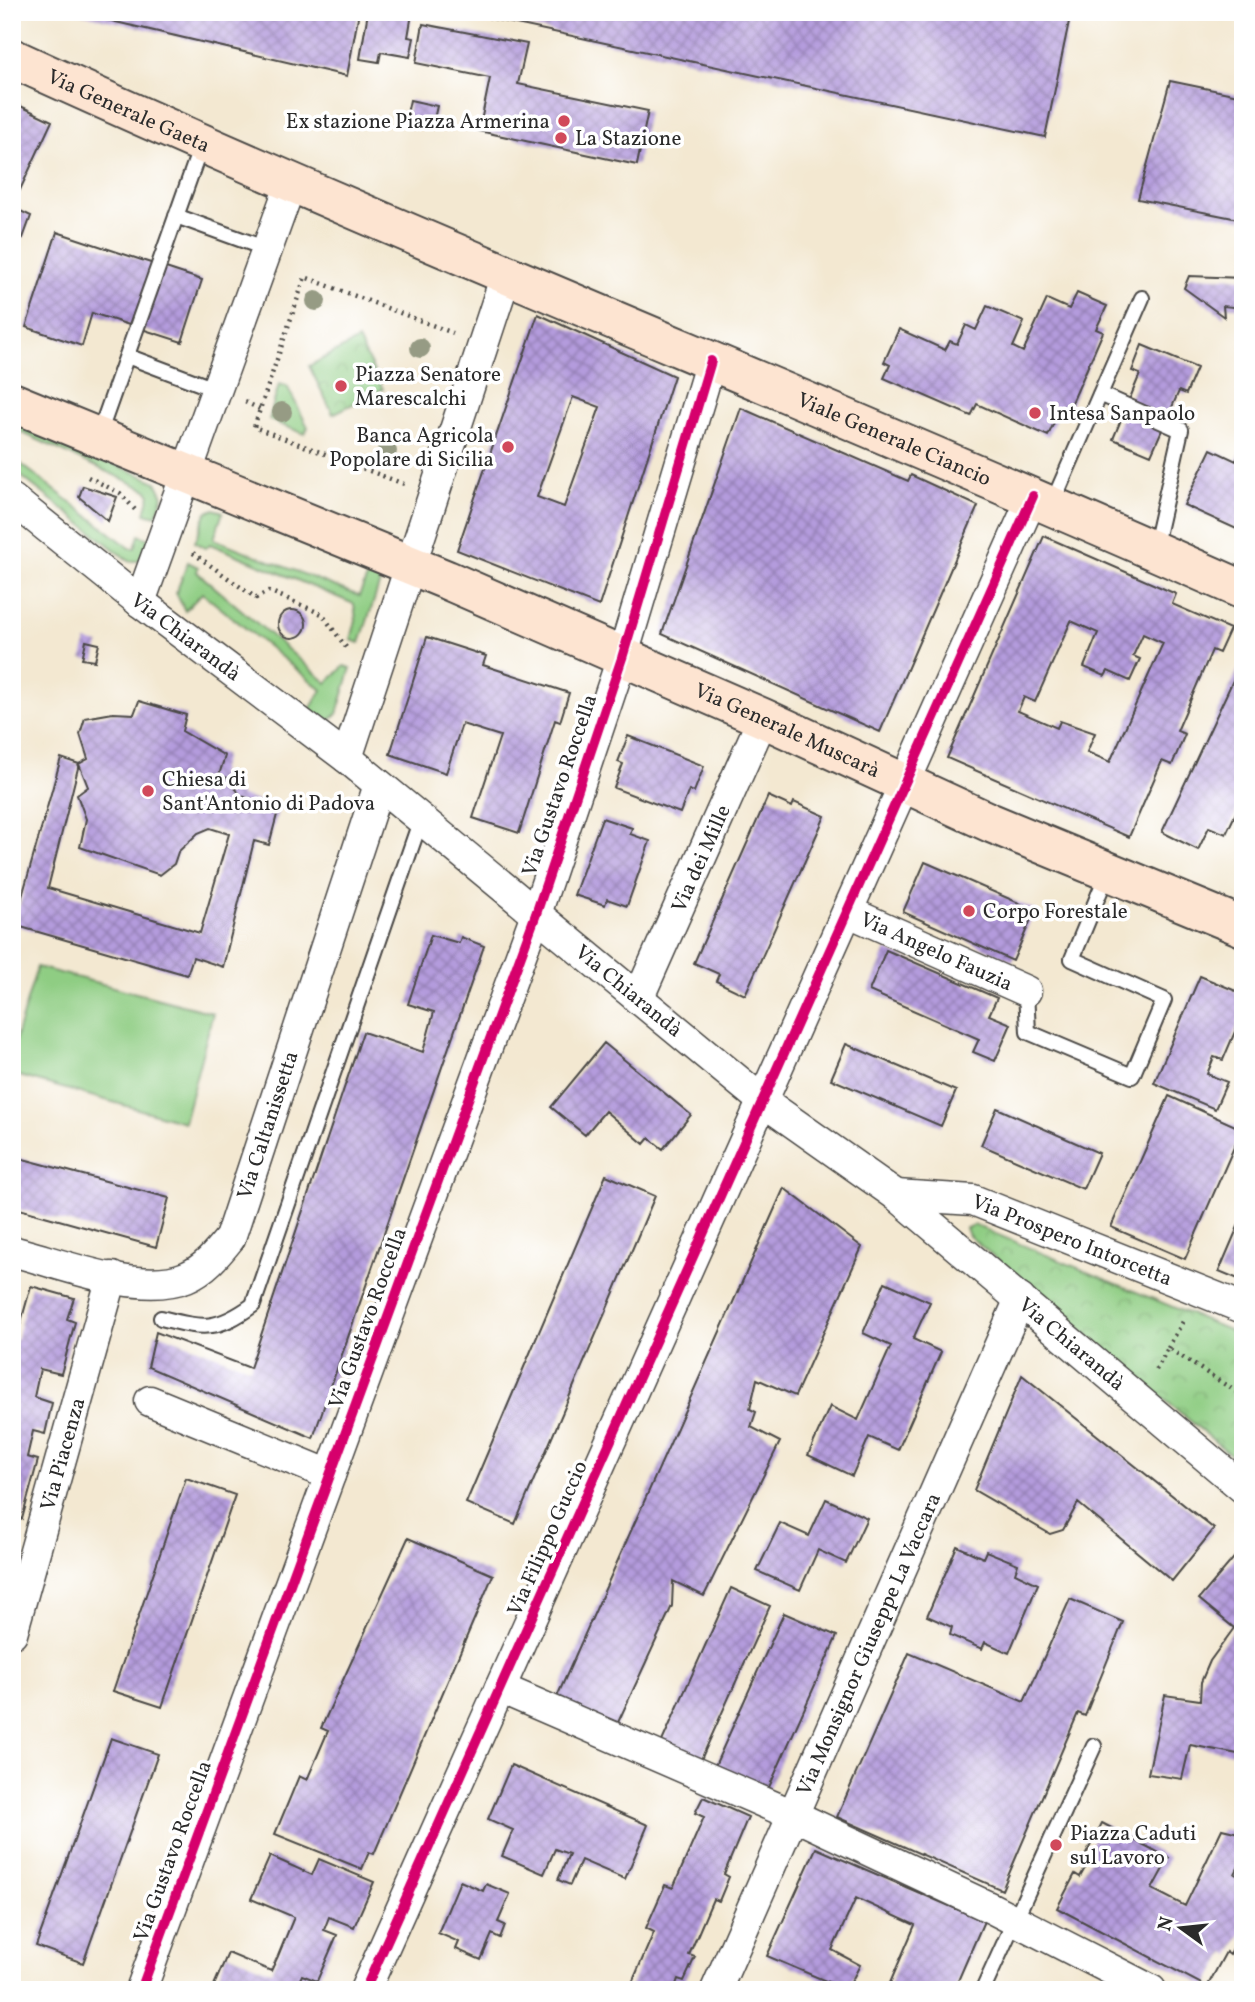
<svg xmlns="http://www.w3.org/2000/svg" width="1255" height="2002" viewBox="0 0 1255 2002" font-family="Vollkorn,serif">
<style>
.green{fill:#8fcd83;stroke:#5d7c57;stroke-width:2}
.park{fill:url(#park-crowns);stroke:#5d7c57;stroke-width:2}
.building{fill:url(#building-cross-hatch);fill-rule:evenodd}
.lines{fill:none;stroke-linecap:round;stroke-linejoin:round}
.lane-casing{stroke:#494744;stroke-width:18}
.street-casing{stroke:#494744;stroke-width:33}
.secondary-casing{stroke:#494744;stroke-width:42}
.path{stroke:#494744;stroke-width:4.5;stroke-dasharray:2 5;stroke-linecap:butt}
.lane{stroke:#fff;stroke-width:14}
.street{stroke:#fff;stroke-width:30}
.secondary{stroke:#fde4d1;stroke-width:38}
.cycleway-casing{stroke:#fff;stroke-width:15}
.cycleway{stroke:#d6006c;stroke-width:10}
.tree{fill:#969b84}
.poi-dot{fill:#d1495b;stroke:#fff;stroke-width:2.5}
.labels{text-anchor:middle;stroke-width:7;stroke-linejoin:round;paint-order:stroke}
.street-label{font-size:21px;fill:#2b2b2b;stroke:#fff}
.poi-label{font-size:21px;fill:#2b2b2b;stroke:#fff;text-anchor:start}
</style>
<defs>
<pattern id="park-crowns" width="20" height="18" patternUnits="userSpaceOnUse" patternTransform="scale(1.75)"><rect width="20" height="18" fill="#8fcd83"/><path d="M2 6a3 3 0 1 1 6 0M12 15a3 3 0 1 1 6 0" fill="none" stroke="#7cb071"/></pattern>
<pattern id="building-cross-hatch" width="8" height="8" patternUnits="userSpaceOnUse" patternTransform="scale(1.75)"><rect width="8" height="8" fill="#b49bdd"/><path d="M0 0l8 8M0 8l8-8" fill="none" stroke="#937fb3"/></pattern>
</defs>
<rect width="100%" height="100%" fill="#fff"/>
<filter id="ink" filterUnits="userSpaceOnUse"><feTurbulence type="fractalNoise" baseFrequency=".0143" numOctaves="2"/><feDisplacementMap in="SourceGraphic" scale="14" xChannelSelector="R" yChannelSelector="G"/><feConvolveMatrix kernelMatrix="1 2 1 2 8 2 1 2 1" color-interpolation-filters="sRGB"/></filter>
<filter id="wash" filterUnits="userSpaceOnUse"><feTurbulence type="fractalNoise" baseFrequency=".00686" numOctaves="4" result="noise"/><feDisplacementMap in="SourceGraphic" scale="28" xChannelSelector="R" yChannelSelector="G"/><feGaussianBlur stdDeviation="1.57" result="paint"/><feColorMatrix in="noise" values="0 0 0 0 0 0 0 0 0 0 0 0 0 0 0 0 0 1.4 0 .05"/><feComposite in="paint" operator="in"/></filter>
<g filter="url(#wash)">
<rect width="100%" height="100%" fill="#f3e8d1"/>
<path class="green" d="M279 384 287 386 308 427 305 434 269 420Z
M12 419 156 482 163 496 156 516 145 513 150 495 147 490 12 428Z
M12 457 130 548H135L139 535 149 539 139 561H129L12 469Z
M214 509 223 512 214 539 359 596 369 573 381 579 360 643 351 640 356 620 354 604 210 544 206 548 195 542 206 513Z
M188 562 198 567 197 572 327 683 344 666 351 668 337 714 330 720 322 719 310 709 322 690 202 593 185 611 176 593Z
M37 967 213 1013 184 1122 12 1074V1051Z
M1033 1983 1048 1990H1009L1012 1985Z"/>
<path class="park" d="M358 340 383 389 333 414 309 366Z
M974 1225 1243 1336V1465L969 1236 966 1228Z"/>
<g id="blocks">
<path class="building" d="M73 12H359L347 76Z
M368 12 412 14 408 37 414 38 410 57 381 52 379 62 360 59Z
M460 12H1071L1045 137Z
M423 24 527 44 518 84 648 111 637 165 479 131 490 78 416 63Z
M1170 81 1243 96V220L1138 199Z
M410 100 437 106 432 128 405 123Z
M12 102 52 121 12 207 31 216 23 238 12 232Z
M57 232 202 280 182 342 92 313 82 346 26 327Z
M1189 276 1243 278V308L1223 306 1224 317 1184 288Z
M1077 293 1107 306 1096 329 1103 332 1068 412 1060 409 1048 436 977 404 971 416 884 378 890 365 884 362 899 329 945 350 950 341 957 344 966 325 976 330 987 306 1024 322 1013 347 1023 352 1047 299 1069 309Z
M538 314 674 376 599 606 457 550ZM573 397 600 407 564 507 537 497Z
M1142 345 1197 368 1186 394 1179 391 1151 455 1113 439 1140 374 1132 371Z
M741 408 908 481 911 475 978 506 880 732 662 634Z
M1243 447V532L1184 505 1211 449 1236 461Z
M83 486 117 497 108 521 79 497Z
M1044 536 1176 594 1172 604 1230 629 1219 653 1212 650 1177 731 1185 734 1172 765 1162 761 1129 837 947 758ZM1071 621 1098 633 1084 667 1105 676 1108 671 1130 681 1140 659 1133 656 1143 634 1163 643 1110 762 1087 752 1095 733 1060 721 1057 728 1018 711 1024 697 1035 702Z
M278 624a14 14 0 1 1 28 0a14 14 0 1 1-28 0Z
M427 637 486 656 483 665 569 693 560 722 555 720 519 833 473 818 500 736 462 724 446 773 390 754Z
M86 641 99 644 95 661 82 659Z
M1243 659V798L1226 834 1209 827 1198 850 1162 832Z
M139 701 186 715 182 731 225 756 219 775 228 778 241 796 279 807 269 845 254 841 223 967 193 957 187 975 14 925 61 758 79 764 48 888 200 933 229 834 210 828 198 833 178 852 174 864 160 875 80 847 86 819 77 795 88 787 79 764 88 759 80 734 85 718 113 713 134 714Z
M628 736 704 766 694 792 689 790 680 813 614 788 623 764 618 762Z
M768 796 792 807 794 802 825 816 745 995 716 981 719 974 694 963Z
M602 818 632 828 630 834 650 841 627 906 607 899 605 905 574 895Z
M925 862 1035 910 1013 961 903 912Z
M431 935 459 943 461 937 484 946 313 1438 148 1367 156 1332 250 1368 363 1032 423 1052 434 1012 408 1004Z
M886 950 997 998 989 1015 1011 1024 995 1061 973 1052 979 1039 869 991Z
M1200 976 1243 994V1013L1223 1060 1214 1057 1207 1074 1227 1082 1215 1109 1154 1083Z
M604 1043 691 1115 663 1149 649 1138 644 1144 605 1111 585 1135 551 1107Z
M846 1044 956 1091 941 1126 831 1079Z
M1169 1096 1242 1129 1185 1259 1111 1227Z
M997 1108 1099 1153 1083 1189 981 1145Z
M12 1156 169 1198 156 1247 12 1207Z
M606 1175 655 1196 515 1524 466 1503Z
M784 1188 862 1247 795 1396 757 1379 750 1409 756 1412 751 1427 780 1442 704 1596 673 1581 672 1606 615 1729 556 1699Z
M1243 1215V1281L1219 1271Z
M885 1282 930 1302 913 1339 941 1352 898 1450 869 1437 852 1476 808 1455 830 1406 858 1420 891 1346 863 1333Z
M31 1286 74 1298 67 1319 75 1322 61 1374 40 1369 34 1397 52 1403 45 1434 33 1431 27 1457 38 1460 22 1519 12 1517V1354Z
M1022 1375 1214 1529 1172 1581 1078 1503 1063 1530 1050 1534 974 1490Z
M186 1478 235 1495 162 1707 113 1691Z
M826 1499 867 1518 846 1563 818 1550 800 1590 757 1571 780 1523 809 1536Z
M408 1538 493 1575 374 1854 369 1852 362 1869 275 1834 299 1776 307 1780 328 1731 321 1728Z
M957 1546 983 1558 986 1551 1018 1564 1015 1573 1038 1584 1009 1653 985 1642 982 1649 950 1635 952 1627 927 1616Z
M1243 1547V1755L1190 1745 1182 1779 1148 1774 1165 1695 1200 1700 1201 1682 1210 1661 1234 1628 1199 1599Z
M731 1588 770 1606 699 1764 660 1746Z
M1070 1599 1123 1622 1085 1716 1078 1713 1002 1890 837 1817 909 1653 1024 1702Z
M784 1613 837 1636 766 1794 713 1770Z
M111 1738 158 1754 83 1963 36 1946Z
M511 1765 648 1825 625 1879 581 1860 570 1885 558 1880 569 1854 555 1849 544 1874 502 1856 513 1830 488 1819Z
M703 1797 748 1817 724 1874 729 1877 719 1901 713 1899 689 1955 695 1957 684 1981 678 1979 674 1990H629L654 1932 646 1928 665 1885 673 1888 704 1817 695 1813Z
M1102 1823 1169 1858 1152 1889 1185 1906 1222 1829 1243 1834V1858L1235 1874 1243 1878V1930L1230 1955 1226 1952 1207 1987 1057 1908 1075 1874 1080 1877 1090 1859 1085 1856Z
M816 1848 984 1921 954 1990H887L915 1925 856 1898 832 1950 860 1965 847 1990 767 1956Z
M270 1856 312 1875 319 1859 374 1882 354 1927 329 1917 324 1930 337 1935 317 1981 302 1975 295 1990H212L228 1953 271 1971 278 1956 294 1917 251 1899Z
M460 1881 483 1891 486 1884 510 1894 498 1922 505 1925 500 1938 492 1934 481 1960 456 1949 459 1942 438 1933Z
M415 1984 429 1990H412Z"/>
</g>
</g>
<g filter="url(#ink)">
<use href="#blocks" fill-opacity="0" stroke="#494744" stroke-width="2"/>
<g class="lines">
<g class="lane-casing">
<path id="lane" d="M176 216 267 249
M127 356 217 390
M1100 394 1181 430 1154 549
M98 437 201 146
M1052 504 1142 298
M1026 991 1028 1032 1132 1076 1164 1000 1072 959 1108 872
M161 1318C204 1329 217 1331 253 1305L421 819
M983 1990 1094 1746"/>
</g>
<g class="street-casing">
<g id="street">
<path id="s1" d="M12 499 140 602 347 758 764 1102 896 1195 1243 1488"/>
<path d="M140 602 291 183"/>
<path d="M347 758 506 275"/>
<path id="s2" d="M849 912 1026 991"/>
<path id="s3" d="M638 999 763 718"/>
<path id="s4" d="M896 1195 973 1200 1243 1308"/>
<path id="s5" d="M12 1251C60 1263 139 1296 186 1277 205 1269 217 1254 230 1238L379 785"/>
<path d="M150 1401 330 1475"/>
<path id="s6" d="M12 1633 112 1277"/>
<path d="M500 1688 793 1815 991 1908 1151 1990"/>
<path d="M141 1990 536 914 622 658 711 361"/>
<path d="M365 1990 1033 496"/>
<path id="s7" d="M716 1990 1020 1299"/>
</g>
</g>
<g class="secondary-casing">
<g id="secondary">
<path id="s8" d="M12 58C418 244 835 408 1243 590"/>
<path id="s9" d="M12 402 447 580 763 718 991 823 1243 927"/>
</g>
</g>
<path class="path" d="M245 402 260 409
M88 477 120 493 137 512
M404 484 254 427 305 277 453 333
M193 553 256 598 269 591 322 614 348 650
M1168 1348 1185 1318
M1156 1370 1168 1348 1243 1396
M12 1989 13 1990"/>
<use href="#lane" class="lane"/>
<use href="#street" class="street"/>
<use href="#secondary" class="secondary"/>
<g class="cycleway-casing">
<path id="cycleway" d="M141 1990 536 914 622 658 711 361
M365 1990 1033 496"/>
</g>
<use href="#cycleway" class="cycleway"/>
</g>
<g class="tree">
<circle cx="316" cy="301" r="10"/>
<circle cx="420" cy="348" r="10"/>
<circle cx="282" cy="412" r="10"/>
<circle cx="387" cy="451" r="10"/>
</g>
</g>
<g class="poi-dot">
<circle cx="564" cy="121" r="7"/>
<circle cx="561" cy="138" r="7"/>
<circle cx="341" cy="386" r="7"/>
<circle cx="1035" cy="413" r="7"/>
<circle cx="508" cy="447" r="7"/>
<circle cx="148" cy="791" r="7"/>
<circle cx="969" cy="911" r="7"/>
<circle cx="1056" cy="1845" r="7"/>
</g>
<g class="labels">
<g class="street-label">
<text dy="7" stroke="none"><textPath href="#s8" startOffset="128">Via Generale Gaeta</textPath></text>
<text dy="7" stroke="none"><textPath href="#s8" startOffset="961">Viale Generale Ciancio</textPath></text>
<text dy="7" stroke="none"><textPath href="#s1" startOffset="222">Via Chiarandà</textPath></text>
<text dy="7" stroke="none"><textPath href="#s9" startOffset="842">Via Generale Muscarà</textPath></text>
<text transform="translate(559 785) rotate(-71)" y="7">Via Gustavo Roccella</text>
<text dy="7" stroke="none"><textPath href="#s3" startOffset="154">Via dei Mille</textPath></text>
<text dy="7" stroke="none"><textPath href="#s2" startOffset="96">Via Angelo Fauzia</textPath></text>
<text dy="7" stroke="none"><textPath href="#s1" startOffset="789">Via Chiarandà</textPath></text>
<text dy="7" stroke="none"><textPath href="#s5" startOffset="357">Via Caltanissetta</textPath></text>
<text dy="7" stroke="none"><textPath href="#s4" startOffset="184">Via Prospero Intorcetta</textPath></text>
<text transform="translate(367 1318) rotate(-70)" y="7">Via Gustavo Roccella</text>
<text dy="7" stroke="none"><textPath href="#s1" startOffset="1356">Via Chiarandà</textPath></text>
<text dy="7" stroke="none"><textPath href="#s6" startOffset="186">Via Piacenza</textPath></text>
<text transform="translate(547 1538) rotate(-66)" y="7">Via Filippo Guccio</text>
<text dy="7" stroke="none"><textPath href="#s7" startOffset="378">Via Monsignor Giuseppe La Vaccara</textPath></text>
<text transform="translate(172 1851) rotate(-70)" y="7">Via Gustavo Roccella</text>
</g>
<g class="poi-label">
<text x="550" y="128" text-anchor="end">Ex stazione Piazza Armerina</text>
<text x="575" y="145">La Stazione</text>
<text x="355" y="381">Piazza Senatore<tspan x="355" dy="24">Marescalchi</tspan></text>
<text x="1049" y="420">Intesa Sanpaolo</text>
<text x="494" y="442" text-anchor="end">Banca Agricola<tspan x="494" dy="24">Popolare di Sicilia</tspan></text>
<text x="162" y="786">Chiesa di<tspan x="162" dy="24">Sant'Antonio di Padova</tspan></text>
<text x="983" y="918">Corpo Forestale</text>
<text x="1070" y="1840">Piazza Caduti<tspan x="1070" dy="24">sul Lavoro</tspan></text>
</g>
</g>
<rect width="1255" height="2002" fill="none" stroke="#fff" stroke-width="42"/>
<g transform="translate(1181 1928) rotate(285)" stroke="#ffffff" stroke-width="5" paint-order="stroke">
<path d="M0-5L12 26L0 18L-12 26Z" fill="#2b2b2b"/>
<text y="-10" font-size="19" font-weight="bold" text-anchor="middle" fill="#2b2b2b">N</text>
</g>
</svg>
